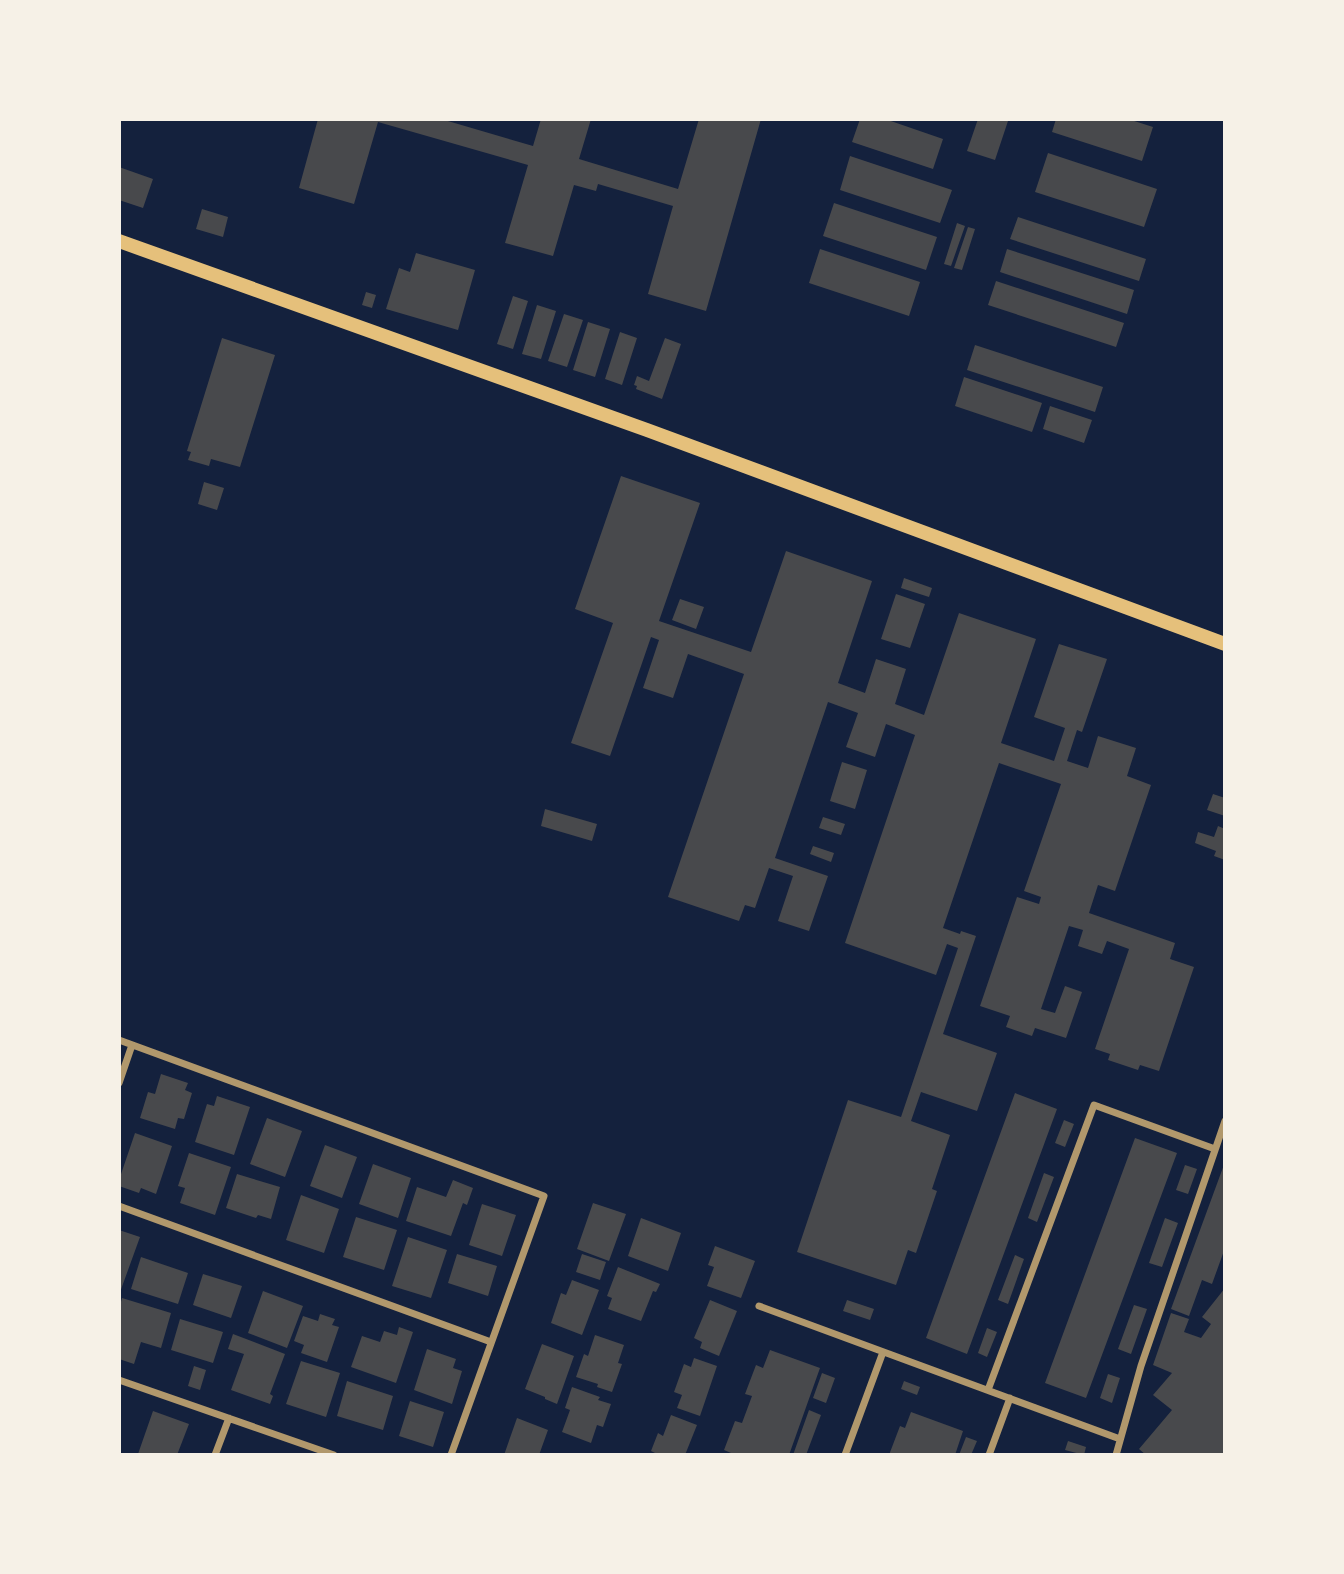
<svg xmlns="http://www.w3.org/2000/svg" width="1344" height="1574" viewBox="0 0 1344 1574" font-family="'Space Grotesk',sans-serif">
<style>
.building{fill:#48494c}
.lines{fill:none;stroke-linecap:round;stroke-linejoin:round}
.minor{stroke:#b1986c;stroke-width:7}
.secondary{stroke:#e5c07b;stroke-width:14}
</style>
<rect width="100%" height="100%" fill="#14213d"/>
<path class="building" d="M318 119H441L533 146 541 119H591L579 159 678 189 699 119H761L706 311 648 294 673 206 598 184 596 191 574 185 553 256 505 243 528 165 378 122 354 204 299 188Z
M860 119H885L943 139 933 169 852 142Z
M978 119H1001L1008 121 995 160 967 151Z
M1056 119H1128L1153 127 1142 161 1052 132Z
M1048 153 1157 189 1144 227 1035 192Z
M850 156 952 190 940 223 840 190Z
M119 167 153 179 143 208 119 200Z
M834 203 937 237 926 270 823 236Z
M202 209 228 217 223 237 196 229Z
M1018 217 1146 259 1139 281 1010 239Z
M957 223 965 226 951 266 944 264Z
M968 227 975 229 962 270 954 268Z
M820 249 920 282 909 316 809 283Z
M1007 249 1134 290 1127 314 1000 272Z
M416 253 475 270 458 330 386 309 399 268 410 272Z
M996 281 1124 323 1116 347 988 305Z
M366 292 376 295 372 308 362 305Z
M513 296 528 301 513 349 497 344Z
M537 305 556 311 541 359 522 354Z
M564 314 583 320 567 367 548 361Z
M588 322 610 329 595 377 573 370Z
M620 332 637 338 622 385 605 379Z
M222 338 275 355 240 467 211 459 209 466 188 460 191 452 187 451Z
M665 338 681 344 662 399 636 389 637 386 634 385 637 376 649 381Z
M975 345 1103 387 1095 412 967 370Z
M964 377 1042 403 1032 432 955 406Z
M1050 406 1092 420 1084 443 1043 429Z
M621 476 700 503 659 621 751 652 786 551 872 581 838 683 865 693 876 659 906 669 895 704 924 715 959 613 1036 639 1001 743 1054 761 1065 728 1034 717 1059 644 1107 659 1082 732 1077 730 1067 761 1088 768 1098 736 1136 748 1127 776 1151 785 1115 891 1098 885 1089 913 1175 943 1170 959 1194 967 1159 1071 1140 1065 1138 1070 1108 1060 1110 1054 1095 1049 1129 949 1107 941 1102 954 1078 946 1083 930 1069 926 1041 1009 1055 1013 1065 986 1082 992 1066 1038 1035 1028 1032 1036 1006 1027 1010 1016 980 1006 1017 897 1039 904 1041 897 1024 891 1061 784 999 763 943 928 960 934 961 931 976 936 943 1034 997 1053 977 1111 921 1092 911 1121 950 1135 932 1189 937 1191 916 1253 908 1250 896 1285 797 1252 848 1100 901 1117 958 948 947 944 936 975 845 943 915 735 886 724 875 757 846 747 858 713 828 702 775 858 828 876 809 931 778 921 793 876 769 868 755 908 745 905 739 921 668 897 744 674 688 654 673 698 643 688 659 640 651 637 610 756 571 743 613 623 575 609Z
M204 482 224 488 217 510 198 504Z
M904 578 932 588 929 597 901 588Z
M896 594 925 604 910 648 881 639Z
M680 599 704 607 696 629 672 620Z
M842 762 867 770 855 809 830 801Z
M1213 794 1225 798V816L1207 810Z
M545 809 597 824 592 841 541 826Z
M823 817 845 824 841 835 819 828Z
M1218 826 1225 829V860L1214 856 1216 851 1195 843 1198 832 1214 837Z
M813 846 834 853 831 862 810 854Z
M161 1074 188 1083 185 1090 192 1093 184 1119 178 1118 175 1129 140 1118 148 1092 155 1094Z
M1015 1093 1057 1109 967 1354 926 1338Z
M217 1096 250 1107 234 1155 195 1142 207 1104 214 1106Z
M267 1118 302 1131 285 1177 250 1164Z
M1064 1120 1074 1124 1065 1147 1055 1143Z
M135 1133 172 1146 156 1194 141 1188 139 1193 119 1186V1180Z
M1135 1138 1177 1153 1086 1398 1045 1383Z
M325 1145 357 1157 342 1198 310 1186Z
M189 1153 231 1167 215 1215 180 1203 185 1188 178 1186Z
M1225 1162V1248L1212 1284 1202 1280 1189 1316 1171 1309Z
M373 1164 411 1178 398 1218 359 1204Z
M1185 1165 1197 1169 1188 1194 1176 1190Z
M1044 1173 1054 1177 1037 1222 1028 1218Z
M237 1174 280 1187 271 1219 258 1215 256 1218 226 1208Z
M453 1180 473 1188 467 1205 463 1203 451 1236 406 1221 417 1187 446 1197Z
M301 1195 339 1209 324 1253 286 1240Z
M593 1203 626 1214 609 1261 577 1249Z
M482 1204 516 1215 502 1256 469 1245Z
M356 1217 397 1230 384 1270 343 1257Z
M641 1218 681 1233 668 1271 628 1256Z
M1165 1218 1178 1223 1162 1267 1149 1263Z
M119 1230 140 1237 119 1295Z
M408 1237 447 1250 431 1298 392 1286Z
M715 1246 755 1261 741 1298 707 1286 714 1267 708 1265Z
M457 1254 497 1266 488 1296 448 1283Z
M582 1254 606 1262 600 1280 576 1272Z
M1015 1255 1024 1259 1008 1304 998 1300Z
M141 1257 188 1273 178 1304 131 1289Z
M618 1267 660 1284 656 1292 653 1291 641 1321 608 1309 612 1298 607 1296Z
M203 1274 242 1286 231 1318 193 1305Z
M572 1280 599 1290 582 1335 551 1323 561 1293 566 1295Z
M1225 1288V1455H1146L1139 1449 1172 1410 1153 1395 1172 1373 1153 1365 1171 1313 1189 1319 1184 1332 1201 1338 1211 1324 1202 1317Z
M263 1291 303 1306 287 1348 248 1333Z
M122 1298 171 1313 161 1348 141 1342 134 1364 119 1359V1309Z
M710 1300 737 1311 719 1356 700 1348 702 1342 694 1338Z
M847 1300 874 1309 870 1320 843 1311Z
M1134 1305 1147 1309 1131 1354 1118 1349Z
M320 1314 335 1319 332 1325 339 1327 327 1362 301 1353 304 1345 294 1341 303 1316 318 1321Z
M180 1319 223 1332 213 1363 171 1350Z
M399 1327 413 1332 396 1383 351 1367 362 1336 380 1342 384 1331 397 1335Z
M987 1328 997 1332 987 1357 978 1353Z
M233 1334 285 1354 270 1394 273 1396 270 1404 231 1390 244 1354 228 1349Z
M595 1335 624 1345 618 1363 622 1364 612 1392 597 1387 598 1384 576 1377 584 1354 588 1356Z
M542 1344 574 1356 557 1404 545 1399V1397L525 1389Z
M427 1349 456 1359 453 1368 462 1371 452 1404 414 1390Z
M770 1350 820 1368 789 1455H730L731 1453 724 1450 735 1421 742 1423 752 1396 745 1394 756 1365 763 1368Z
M694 1358 717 1366 700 1416 677 1408 682 1395 674 1392 684 1364 691 1367Z
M301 1361 340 1373 326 1417 286 1404Z
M194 1366 206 1370 200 1390 188 1386Z
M822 1373 835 1378 826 1403 813 1398Z
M1108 1374 1120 1378 1112 1403 1100 1398Z
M347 1381 393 1396 383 1430 337 1416Z
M904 1381 920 1387 917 1395 901 1389Z
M572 1387 600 1397 598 1400 611 1404 603 1427 597 1425 591 1443 562 1432 570 1410 565 1408Z
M410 1401 444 1412 433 1447 399 1436Z
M809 1410 821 1415 806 1455H793Z
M153 1411 189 1424 177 1455 138 1454Z
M911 1412 963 1431 955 1455H889L900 1426 905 1428Z
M671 1415 697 1425 685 1455H659L651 1451 658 1433 663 1436Z
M517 1418 548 1430 539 1455H504Z
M966 1437 977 1441 971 1455H959Z
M1068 1441 1086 1447 1084 1455 1065 1450Z"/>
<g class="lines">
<path class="minor" d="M119 1040 544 1196 451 1455
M119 1083 132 1045
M119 1206 491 1342
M759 1306 1120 1439
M119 1380 334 1455
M988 1390 1094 1105 1215 1149
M215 1455 229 1418
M845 1455 883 1352
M989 1455 1010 1398
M1116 1455 1141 1366 1225 1121"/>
<path class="secondary" d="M119 241 647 430 1225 644"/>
</g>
<rect width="1344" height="1574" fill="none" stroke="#f6f1e7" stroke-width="242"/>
</svg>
